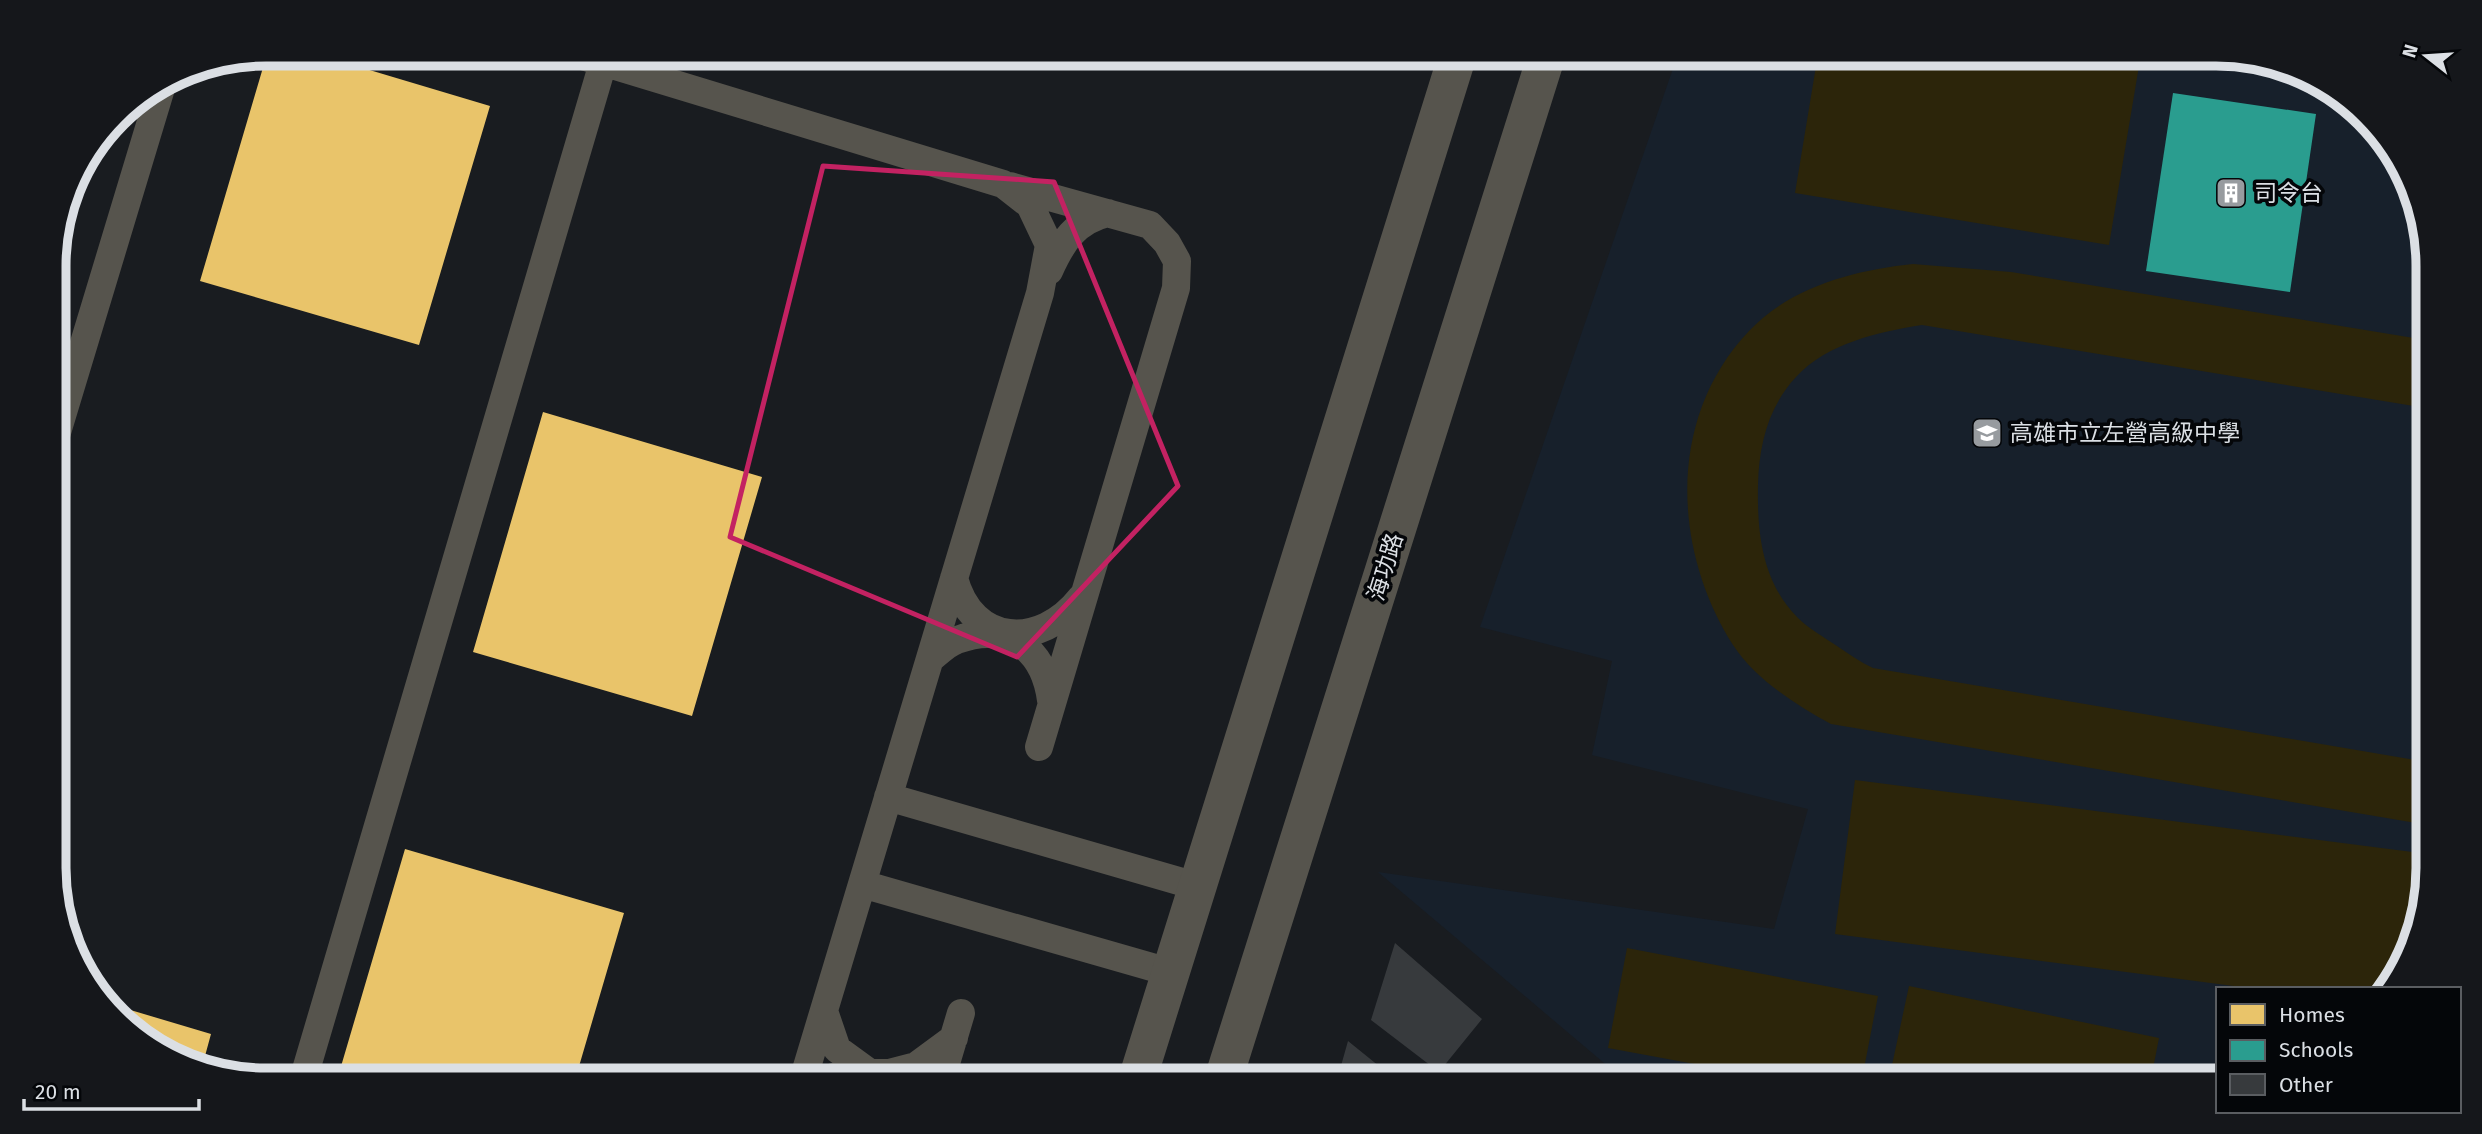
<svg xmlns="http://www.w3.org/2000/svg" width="2482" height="1134" viewBox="0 0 2482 1134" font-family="'Fira Sans','Noto Sans TC',sans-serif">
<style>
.built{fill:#17202b}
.green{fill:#2c250a}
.homes{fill:#e9c46a}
.schools{fill:#2a9d8f}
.building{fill:#373a3d}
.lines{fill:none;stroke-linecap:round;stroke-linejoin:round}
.service{stroke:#56544d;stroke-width:28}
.tertiary{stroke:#56544d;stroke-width:38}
.marked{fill:none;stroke:#c32262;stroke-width:5;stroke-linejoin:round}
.labels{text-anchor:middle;stroke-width:7;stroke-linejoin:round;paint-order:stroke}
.poi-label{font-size:23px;fill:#dbdfe4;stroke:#040609;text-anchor:start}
.street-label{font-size:23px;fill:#dbdfe4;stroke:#040609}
.rim{fill:none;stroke:#dbdfe4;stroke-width:9}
</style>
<rect width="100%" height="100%" fill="#191c20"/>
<path class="built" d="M1678 54H2215L2297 71 2384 138 2426 239 2428 868 2411 949 2387 989H2218V1079H1623L1378 872 1774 929 1808 809 1592 755 1612 661 1480 627Z"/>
<path class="green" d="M1818 54H2141L2109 245 1795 193Z
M1913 264 2011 272 2426 340V408L1922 325C1879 332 1827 343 1796 377 1768 407 1759 445 1758 485 1757 533 1762 582 1798 618 1809 629 1824 637 1837 646 1849 654 1860 662 1873 668L2427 762 2428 825 1831 724C1796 705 1755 679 1733 645 1672 549 1667 417 1749 331 1790 287 1855 270 1913 264Z
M1855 780 2428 854 2411 949 2387 989H2257L1835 934Z
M1627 948 1878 996 1862 1079H1776L1608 1048Z
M1909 986 2159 1038 2151 1079H1889Z"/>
<path class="homes" d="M267 54H316L490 106 419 345 200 281Z
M543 412 762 477 692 716 473 652Z
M405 849 624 913 575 1080H337Z
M107 1003 211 1034 202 1067 185 1063Z"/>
<path class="schools" d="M2173 93 2316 114 2290 292 2146 271Z"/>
<path class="building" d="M1395 943 1482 1019 1439 1072 1371 1020Z
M1348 1041 1395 1079 1337 1080Z"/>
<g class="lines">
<path class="service" d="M576 54 1003 184 1030 205 1049 245 1040 293 803 1080
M1010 186 1150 225 1167 243 1177 261 1176 288 1039 747
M1049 271C1062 242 1075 221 1108 213
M55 439 162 85
M954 578C972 646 1040 650 1081 598
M930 659C938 653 947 643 957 640 1008 621 1044 649 1051 700
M888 797 1196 886
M862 884 1169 972
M824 1011 837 1049 870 1073H889L916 1066 954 1038
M303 1080 603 63
M822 1080 845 1074 874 1075
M941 1080 961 1013"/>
<path class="tertiary" d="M1137 1080 1458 54
M1223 1080 1547 54"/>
</g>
<path class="marked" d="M823 166 1054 182 1178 486 1017 657 730 537Z"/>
<defs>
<g id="building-square" transform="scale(1.575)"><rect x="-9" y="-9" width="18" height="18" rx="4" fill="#979b9f" stroke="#040609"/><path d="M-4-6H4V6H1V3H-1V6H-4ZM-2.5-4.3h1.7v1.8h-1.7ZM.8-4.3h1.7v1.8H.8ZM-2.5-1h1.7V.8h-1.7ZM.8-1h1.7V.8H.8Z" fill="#fff"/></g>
<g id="school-square" transform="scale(1.575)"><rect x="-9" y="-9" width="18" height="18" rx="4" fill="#979b9f" stroke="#040609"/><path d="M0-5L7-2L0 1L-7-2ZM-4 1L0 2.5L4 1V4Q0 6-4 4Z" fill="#fff"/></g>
</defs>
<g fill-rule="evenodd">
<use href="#building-square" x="2231" y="193"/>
<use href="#school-square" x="1987" y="433"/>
</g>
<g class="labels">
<g class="poi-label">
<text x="2254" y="201">司令台</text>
<text x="2010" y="441">高雄市立左營高級中學</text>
</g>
<g class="street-label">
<text transform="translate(1385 567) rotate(-73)" y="8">海功路</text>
</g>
</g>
<path d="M0 0H2482V1134H0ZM266 66H2216A200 200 0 0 1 2416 266V868A200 200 0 0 1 2216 1068H266A200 200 0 0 1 66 868V266A200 200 0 0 1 266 66Z" fill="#15171b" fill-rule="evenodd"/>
<path class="rim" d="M266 66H2216A200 200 0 0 1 2416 266V868A200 200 0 0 1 2216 1068H266A200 200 0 0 1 66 868V266A200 200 0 0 1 266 66Z"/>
<rect x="2216" y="987" width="245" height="126" fill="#040609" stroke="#5a5d61" stroke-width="2"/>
<rect x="2230" y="1004" width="35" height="21" fill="#e9c46a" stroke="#5a5d61" stroke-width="2"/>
<text x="2279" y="1022" font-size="21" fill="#dbdfe4">Homes</text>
<rect x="2230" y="1040" width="35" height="21" fill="#2a9d8f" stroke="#5a5d61" stroke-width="2"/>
<text x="2279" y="1057" font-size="21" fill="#dbdfe4">Schools</text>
<rect x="2230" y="1074" width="35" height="21" fill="#373a3d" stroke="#5a5d61" stroke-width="2"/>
<text x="2279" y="1092" font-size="21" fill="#dbdfe4">Other</text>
<g transform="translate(2426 56) rotate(287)" stroke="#040609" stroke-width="5" paint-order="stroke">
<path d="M0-5L12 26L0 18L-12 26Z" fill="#dbdfe4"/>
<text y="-10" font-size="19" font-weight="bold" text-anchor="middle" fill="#dbdfe4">N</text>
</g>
<path d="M24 1099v10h175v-10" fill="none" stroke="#dbdfe4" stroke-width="3.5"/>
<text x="35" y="1099" font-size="21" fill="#dbdfe4" stroke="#040609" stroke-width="5" paint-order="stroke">20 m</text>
</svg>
